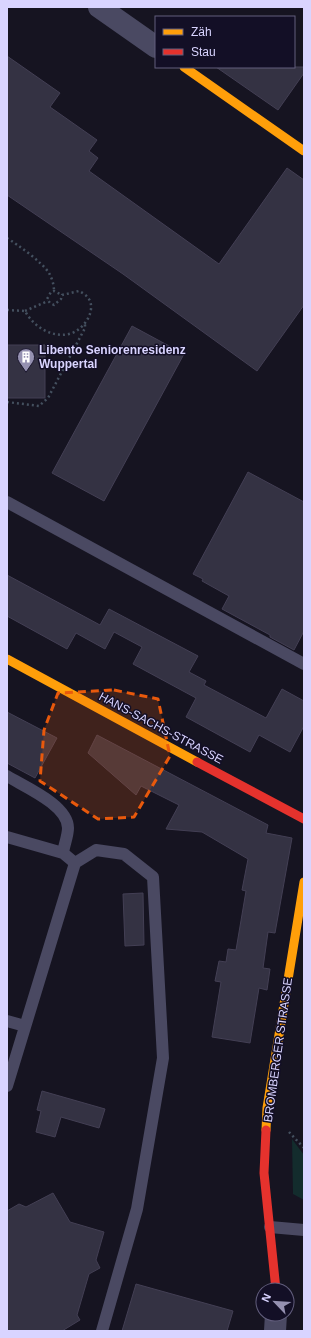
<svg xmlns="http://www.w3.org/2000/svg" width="311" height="1338" viewBox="0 0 311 1338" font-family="Helvetica,sans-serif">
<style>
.green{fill:#132c2d}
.building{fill:#343243;stroke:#433f54}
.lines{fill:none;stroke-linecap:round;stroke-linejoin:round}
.path{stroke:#44505f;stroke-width:2.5;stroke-dasharray:2 3;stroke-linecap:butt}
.lane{stroke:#4a4962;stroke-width:12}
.street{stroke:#4a4962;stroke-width:22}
.slow{stroke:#ff9f0a;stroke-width:9}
.jam{stroke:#e5322d;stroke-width:9}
.marked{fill:#e8590c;fill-opacity:0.2;stroke:#e8590c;stroke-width:3;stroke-dasharray:8 5;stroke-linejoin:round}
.labels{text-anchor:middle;stroke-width:3;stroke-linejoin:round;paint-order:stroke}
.poi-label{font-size:12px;font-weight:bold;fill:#d9d4ff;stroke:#130f26;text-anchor:start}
.street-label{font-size:12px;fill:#d9d4ff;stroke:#130f26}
</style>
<rect width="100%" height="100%" fill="#161421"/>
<path class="green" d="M292 1139 304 1155V1200L293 1194Z"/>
<path class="building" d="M7 56 60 93 50 107 97 140 89 151 98 158 89 171 219 264 287 168 304 180V305L257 371 123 274 7 195Z
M216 67H304V73L278 110Z
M132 326 184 354 104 501 52 473Z
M7 345H45V398H7Z
M248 472 304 502V631L294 650 270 637V635L222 609 229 596 202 581 203 579 193 574Z
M7 575 100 625 109 609 198 656 189 672 206 681 204 685 266 718 282 689 304 701V726L290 752 259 735 250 752 186 717 196 698 133 664 142 647 114 632 105 649 76 633 67 649 7 616Z
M7 712 57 738 35 778 7 763Z
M97 735 268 825 266 833 292 838 275 933 268 932 263 968 270 969 267 990 259 988 250 1043 212 1037 221 982 215 981 219 961 226 962 228 949 236 950 246 891 242 890 248 859 202 832 166 829 179 805 141 786 136 795 88 753Z
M143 893 144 945 125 946 123 894Z
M42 1091 105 1109 99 1128 61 1117 55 1137 36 1132 41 1111 37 1110Z
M53 1193 70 1222 104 1232 96 1260 100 1268 89 1274 77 1315 80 1320 62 1331H7V1211L19 1204 26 1207Z
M136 1284 233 1311 227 1331H122Z"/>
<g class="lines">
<path class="path" d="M7 238C18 245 42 262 49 273 52 278 54 285 54 291
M7 310 25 311C33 326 51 338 69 334 82 331 95 314 90 301 88 296 83 293 79 291L62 295 61 299 54 305 50 303 47 299 51 292 54 291 62 295
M25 311 48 301
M7 402 39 406 48 398 85 328V324
M289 1132 304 1148"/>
<path class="lane" d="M7 502 304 664
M7 776C25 787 68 805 68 828 68 836 64 845 63 853
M7 837 63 853 75 863 7 1086
M75 863 96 850 124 854 153 877 163 1058 137 1209 102 1331
M7 1021 25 1026
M270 1227 304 1230"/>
<path class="street" d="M99 7 156 47
M275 1331 276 1314"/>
<path class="slow" d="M184 67 304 151
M7 659 197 762
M266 1130 267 1108 304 882"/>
<path class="jam" d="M197 762 304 819
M266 1130 264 1173 276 1290"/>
</g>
<path class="marked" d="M114 690 158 699 170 756 134 817 98 819 40 781 44 730 58 693Z"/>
<defs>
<g id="building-pin" transform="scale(0.9)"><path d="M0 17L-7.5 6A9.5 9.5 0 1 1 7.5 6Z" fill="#9591b1" stroke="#130f26"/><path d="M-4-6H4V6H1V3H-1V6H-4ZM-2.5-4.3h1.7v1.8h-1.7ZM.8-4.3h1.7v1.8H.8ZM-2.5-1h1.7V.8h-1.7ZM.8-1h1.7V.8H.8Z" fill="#fff"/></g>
</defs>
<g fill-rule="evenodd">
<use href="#building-pin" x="26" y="357"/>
</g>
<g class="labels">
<g class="poi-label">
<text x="39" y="354">Libento Seniorenresidenz<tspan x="39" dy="14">Wuppertal</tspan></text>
</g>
<g class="street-label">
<text transform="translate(161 728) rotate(28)" y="4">HANS-SACHS-STRASSE</text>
<text transform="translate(278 1050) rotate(-82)" y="4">BROMBERGER STRASSE</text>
</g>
</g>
<rect width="311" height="1338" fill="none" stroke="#d9d4ff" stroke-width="16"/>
<rect x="155" y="16" width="140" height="52" fill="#130f26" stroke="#625e7d"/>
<rect x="163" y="29" width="20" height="6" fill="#ff9f0a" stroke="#625e7d"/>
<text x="191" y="36" font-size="12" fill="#d9d4ff">Zäh</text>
<rect x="163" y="49" width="20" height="6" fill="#e5322d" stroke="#625e7d"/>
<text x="191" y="56" font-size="12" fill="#d9d4ff">Stau</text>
<g transform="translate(275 1302) rotate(295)"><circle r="19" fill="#130f26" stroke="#625e7d"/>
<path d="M0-3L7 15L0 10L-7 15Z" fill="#9591b1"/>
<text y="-6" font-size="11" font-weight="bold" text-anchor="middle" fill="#d9d4ff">N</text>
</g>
</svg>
